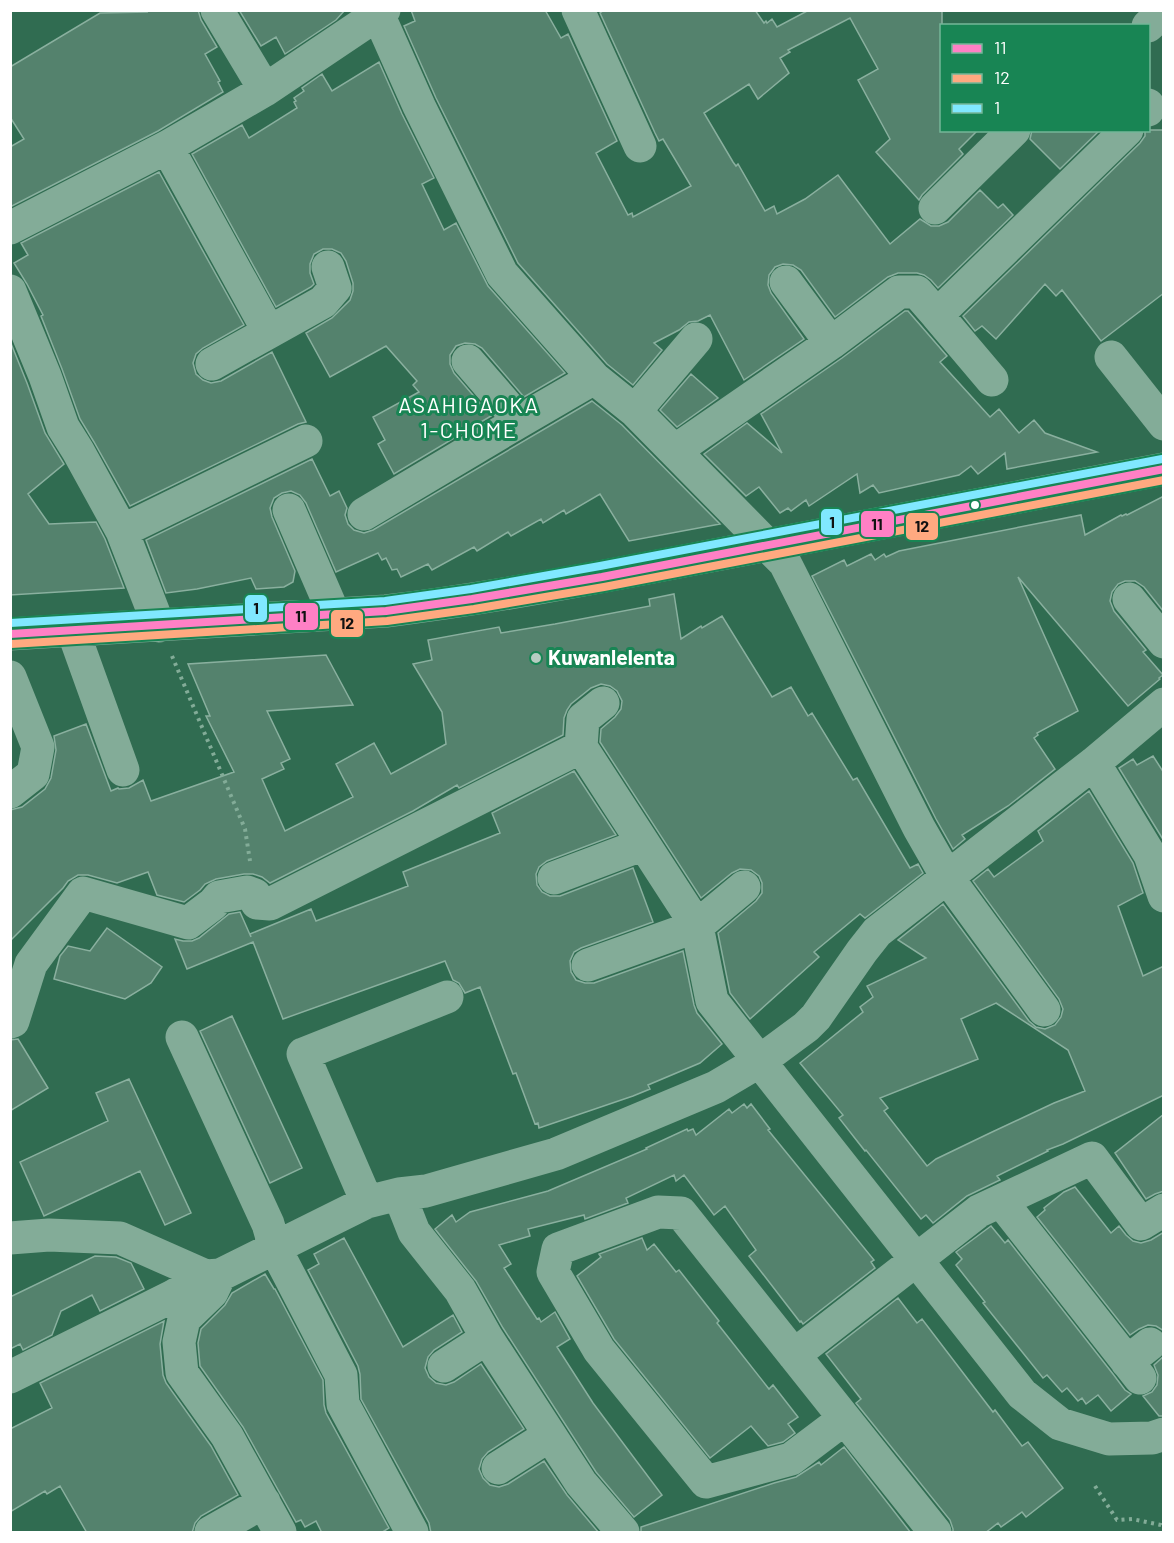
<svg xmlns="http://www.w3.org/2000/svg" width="1174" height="1543" viewBox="0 0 1174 1543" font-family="Barlow,sans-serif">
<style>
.building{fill:#54826d;stroke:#8ab09f;stroke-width:1.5;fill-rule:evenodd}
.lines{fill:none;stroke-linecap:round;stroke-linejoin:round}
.path{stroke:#83ac98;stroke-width:4;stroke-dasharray:3 4.5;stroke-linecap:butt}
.minor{stroke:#83ac98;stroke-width:33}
.bus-1-casing{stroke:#188554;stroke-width:12}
.bus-2-casing{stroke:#188554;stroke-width:12}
.bus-3-casing{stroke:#188554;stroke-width:12}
.bus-1{stroke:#ff80c5;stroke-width:8}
.bus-2{stroke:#ffa980;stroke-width:8}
.bus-3{stroke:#80e8ff;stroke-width:8}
.bus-dot{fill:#fff;stroke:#188554;stroke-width:2}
.poi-dot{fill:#b7ccc2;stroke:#188554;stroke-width:2}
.labels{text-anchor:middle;stroke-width:6;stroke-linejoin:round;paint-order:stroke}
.poi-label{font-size:21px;font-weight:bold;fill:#fff;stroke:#188554;text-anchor:start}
.neighbourhood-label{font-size:22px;letter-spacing:1.5px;fill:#fff;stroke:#188554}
.line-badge{stroke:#188554;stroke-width:2}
.pale-badge-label{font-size:16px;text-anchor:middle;font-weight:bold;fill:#111}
</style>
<rect width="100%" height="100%" fill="#306c51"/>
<path class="building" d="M146 10H198L201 20 217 47 205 54 220 81 218 82 223 92 158 131 10 207V147L24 139 10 117V67L100 13 147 12Z
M239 10H345L336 20 285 54 276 37 261 46Z
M411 10H545L561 38 568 34 617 141 596 153 628 215 632 213 633 217 691 186 663 139 659 141 655 133 600 13 604 10H755L764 23 766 21 767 23 772 19 777 27 809 10H942V130H978L959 149 963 154 922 195 919 200 876 152 890 139 858 80 878 69 850 18 788 50 790 52 780 58 789 73 758 99 749 84 704 113 733 162 736 166 738 164 765 211 774 206 777 214 805 199 838 175 890 244 920 219 931 226H939L948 222 980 190 998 208 1003 204 1013 215 938 288 931 280 924 275 917 273H898L888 277 835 317 801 270 793 265 783 264 775 267 769 275 768 285 771 293 804 339 744 380 710 315 698 321 689 322 679 330 654 343 662 350 633 385 607 364 518 263 436 98 404 26 415 21Z
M379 62 402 114 434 178 422 184 444 230 456 223 488 286 565 373 524 397 482 348 475 344 465 343 456 346 450 355V364L454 373 491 416 394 474 378 444 385 440 373 417 419 392 413 385 417 381 386 346 330 377 306 333 332 318 350 300 353 291V283L346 261 341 253 332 249H323L314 254 310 264V273L314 284 311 287 276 307 192 154 242 125 249 138 297 108 294 102 296 101 294 98 304 91 302 88 322 74 332 91Z
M1032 130H1100L1060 169 1030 139Z
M1145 130H1164V293L1101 341 1062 290 1056 296 1045 284 996 339 982 326 975 331 963 316 1140 143 1145 136Z
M159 172 244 325 203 348 196 354 193 363 196 374 203 380 211 383 221 381 272 352 306 422 298 424 130 506 94 442 80 419 62 369 41 316 43 315 27 284 14 263 28 255 21 243Z
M905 311H908L947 356 940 362 990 417 999 409 1019 433 1034 420 1045 433 1097 452 1007 469 1005 453 978 474 971 466 959 475 879 493 873 485 860 493 857 474 809 506 806 500 791 511 788 508 780 513 759 487 746 496 704 454 747 423 782 453 761 414 842 358Z
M10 341 27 383 45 433 64 464 28 494 49 524 96 522 105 539 124 588 10 595Z
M691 374 718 398 677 427 660 410Z
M592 401 622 425 720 524 629 541 600 494 566 514 564 510 543 523 541 519 511 536 508 532 477 551 474 547 432 570 428 564 401 577 397 569 392 570 386 558 382 560 378 553 336 572 306 503 300 495 291 491 282 493 274 498 270 508 272 517 295 571 293 582 284 587 256 589 251 578 197 589 166 593 146 540 312 459 330 496 339 491 347 508 345 515 348 524 354 530 364 533 373 530Z
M1164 496V612L1144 587 1135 581H1125L1118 584 1112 592 1110 601 1114 611 1146 650 1143 652 1163 675 1159 678 1160 679 1128 706 1018 577 1078 711 1037 733 1038 735 1034 738 1055 769 1008 806 962 835 965 839 953 849 936 819 812 576 844 560 847 566 871 554 875 560 884 554 886 557 899 551 1081 515 1085 535 1121 515 1122 516 1126 514 1127 515Z
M674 594 681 639 701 626 702 628 722 616 772 697 791 687 808 716 812 713 853 780 857 778 910 868 918 864 923 873 865 918 860 914 814 952 819 957 750 1019 730 993 718 933 756 901 762 893V883L759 876 751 870 740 869 732 873 701 898 600 742 601 729 615 717 621 709 622 701 617 691 610 686 601 684 591 688 571 704 567 710 564 718 563 735 459 788 457 785 413 811 270 883 262 877 253 874H244L216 879 205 884 200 890 184 902 157 895 148 872 117 883 88 875H78L68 881 63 888 10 941V810L22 807 45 789 51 778 56 750 54 736 86 724 111 791 118 788 119 789 129 788 143 780 151 801 234 772 206 716H210L188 664 326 655 353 705 267 711 290 759 281 763 284 769 262 779 285 831 353 797 336 764 374 743 391 774 446 744 442 712 413 664 432 660 428 640 499 627 501 633 555 624 650 606 649 599Z
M1153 756 1164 773V841L1119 768 1133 759 1137 765Z
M574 771 616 835 547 861 539 867 536 874 537 885 542 892 550 896H560L633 868 653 922 581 948 574 952 570 961 571 972 576 980 585 983H594L683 951 694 1005 697 1013 722 1044 700 1063 648 1085 650 1089 633 1096 539 1128 538 1123 535 1124 516 1073 513 1074 480 987 465 993 459 983 453 980 445 961 283 1019 253 942 187 969 175 939 183 941H192L199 938 229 914 240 912 251 937 250 934 311 909 316 921 408 886 403 872 500 833 492 813Z
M1089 791 1133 863 1143 893 1118 906 1143 976 1164 966V1095L1063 1144 1047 1150 1048 1151 997 1176 1000 1180 967 1196 933 1223 926 1215 921 1219 866 1150 865 1151 839 1118 843 1115 800 1063 863 1012 860 1007 873 997 867 986 926 958 898 940 943 904 1029 1021 1036 1027 1045 1029 1055 1025 1061 1017 1063 1009 1059 999 973 881 988 869 994 877 1043 841 1038 831ZM996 1003 1068 1050 1085 1091 1054 1103 990 1133 936 1159 927 1166 884 1111 888 1108 880 1098 978 1059 961 1019Z
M107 928 162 967 151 983 125 999 54 979 60 956 68 946 90 951Z
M232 1016 302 1168 270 1183 200 1031Z
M18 1039 48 1088 10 1111V1040Z
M129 1079 191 1213 165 1225 140 1171 44 1216 20 1162 108 1121 96 1093Z
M744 1104 747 1108 751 1104 770 1129 768 1130 874 1260 871 1262 875 1268 803 1324 801 1321 800 1322 749 1256 756 1250 725 1206 714 1215 684 1175 676 1181 674 1175 626 1198 628 1203 585 1219 584 1215 528 1229 530 1236 499 1245 511 1264 504 1268 537 1319 539 1318 541 1322 555 1312 570 1339 557 1347 593 1403 662 1495 634 1517 596 1472 503 1328 476 1281 435 1229 452 1215 456 1222 470 1212 548 1191 647 1149 646 1148 687 1129 688 1131 693 1129 696 1135 729 1109 732 1113Z
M1164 1114V1191L1155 1194 1146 1199 1115 1153Z
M1075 1187 1111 1233 1119 1226 1126 1235 1133 1241 1141 1243 1151 1240 1164 1232V1331L1156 1326 1148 1325 1139 1329 1130 1335 1037 1217 1045 1210 1044 1208 1064 1192Z
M991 1226 1005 1243 1008 1240 1113 1374 1125 1390 1131 1394 1111 1411 1098 1395 1086 1404 1082 1398 1078 1401 1067 1388 1062 1392 1047 1375 1043 1378 983 1303 985 1302 956 1265 962 1259 956 1252Z
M344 1238 403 1347 453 1315 462 1332 434 1350 428 1357 425 1368 429 1377 436 1383 446 1385 454 1382 481 1364 524 1429 488 1452 482 1459 479 1469 483 1478 490 1485 499 1487 508 1484 544 1461 567 1495 599 1533H431L429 1523 361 1399 360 1374 358 1366 308 1270 319 1264 314 1254Z
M642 1238 647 1250 654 1244 676 1272 679 1270 719 1321 717 1323 769 1389 773 1385 798 1417 788 1424 795 1433 783 1442 768 1446 751 1426 710 1458 614 1339 577 1276 601 1257 599 1254Z
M95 1256 116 1257 131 1263 144 1289 100 1311 92 1295 61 1311 52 1335 23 1350 20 1344 10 1349V1297Z
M265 1274 274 1289H275L323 1380 324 1405 326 1413 389 1528 381 1533H322L316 1521 305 1527 301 1520 296 1522 243 1427 200 1366 198 1343 201 1329 225 1305 232 1293Z
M898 1298 917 1323 922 1319 993 1412 995 1410 1022 1446 1028 1442 1063 1488 1026 1517 1022 1512 1001 1527 998 1523 985 1533H953V1529L950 1520 856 1403 861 1399 826 1354Z
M164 1321 160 1344 163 1375 166 1383 211 1446 238 1495 201 1516 195 1523 192 1533H87L60 1486 47 1494 45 1491 10 1512V1429L52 1408 40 1383Z
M1164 1356V1416H1159L1143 1396 1152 1392 1157 1385 1158 1375 1154 1365Z
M844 1447 911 1533H641V1527L774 1483 796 1477 819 1462 821 1465Z"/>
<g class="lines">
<path class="path" d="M172 656 245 829 250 861
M1095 1486 1117 1520 1132 1519 1161 1525 1164 1529"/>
<path class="minor" d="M217 10 265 90
M578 10 640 146
M378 14 419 106 502 274 594 378 635 411 785 563 919 828 947 877 1044 1010
M1148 26 1164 11
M1148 105V110
M167 147 269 332
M935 208 1014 130
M10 228 167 147 265 90 384 10
M786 282 831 343
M10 291 45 376 63 427 78 451 122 531 159 626
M937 315 992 380
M1111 357 1164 424
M468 361 520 421
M212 364 323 302 335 288 328 267
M635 411 696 339
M676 450 831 343 899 292H917L937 315 1127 130
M289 510 334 614
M364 514 520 421 594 378
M122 531 306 441
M1129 599 1164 642
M73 631 123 770
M10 634 386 611C501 597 616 574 731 552 875 525 1019 497 1164 469
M10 677 38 747 33 774 10 792
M581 747 583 719 603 703
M1094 763 1150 855 1164 896
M554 878 644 844
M257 903 270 904 581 747 697 926 712 1001 1022 1394 1060 1424 1109 1439 1152 1438 1164 1434
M588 965 697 926 744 887
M10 1022 13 1021 31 964 83 893 188 923 213 904 219 897 247 892 255 895
M182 1037 268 1224 275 1248 341 1375 343 1404 412 1532
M399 1194 414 1232 460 1290 487 1338 581 1483 623 1532
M1001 1201 1140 1378
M367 1202 303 1054 447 997
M10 1238 49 1235 120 1238 206 1276 220 1275 367 1202 399 1194 426 1191 556 1154 716 1087 760 1061 806 1027 816 1017 862 951 877 932 1094 763 1164 704
M220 1275 212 1292 184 1319 179 1342 182 1373 227 1436 280 1532
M794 1355 979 1211 1092 1158 1141 1224 1164 1210
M1127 1362 1150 1344
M444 1366 487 1338
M10 1377 173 1296 206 1276
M844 1419 791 1459 706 1482 599 1350 553 1272 558 1249 658 1212 681 1213 935 1532
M498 1468 550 1435
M211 1532 264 1502"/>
<g class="bus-1-casing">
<path id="bus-1" d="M10 634 386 611 472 599 602 577 1164 469"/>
</g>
<g class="bus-2-casing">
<path id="bus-2" d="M11 644 387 621 474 609 604 587 1164 480"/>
</g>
<g class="bus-3-casing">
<path id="bus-3" d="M10 623 385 601 471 589 600 566 1162 459"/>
</g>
<use href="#bus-1" class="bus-1"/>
<use href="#bus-2" class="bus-2"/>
<use href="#bus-3" class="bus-3"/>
</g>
<circle class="bus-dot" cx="975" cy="505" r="5"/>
<circle class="poi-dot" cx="536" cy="658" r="6"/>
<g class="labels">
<g class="poi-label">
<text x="548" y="665">Kuwanlelenta</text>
</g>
<g class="neighbourhood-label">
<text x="469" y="413">ASAHIGAOKA<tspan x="469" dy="25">1-CHOME</tspan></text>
</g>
</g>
<g class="line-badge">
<rect x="820" y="508" width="23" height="28" rx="6" fill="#80e8ff"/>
<rect x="860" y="510" width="35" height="28" rx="6" fill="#ff80c5"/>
<rect x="905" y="512" width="34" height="29" rx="6" fill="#ffa980"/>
<rect x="244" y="594" width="24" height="29" rx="6" fill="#80e8ff"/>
<rect x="284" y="602" width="35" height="29" rx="6" fill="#ff80c5"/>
<rect x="330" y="609" width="34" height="29" rx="6" fill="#ffa980"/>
</g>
<g class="pale-badge-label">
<text x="832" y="528">1</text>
<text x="877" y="530">11</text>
<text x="922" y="532">12</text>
<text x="256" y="614">1</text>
<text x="301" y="622">11</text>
<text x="347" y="629">12</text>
</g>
<rect width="1174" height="1543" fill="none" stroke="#ffffff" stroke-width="24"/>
<rect x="940" y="24" width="210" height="108" fill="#188554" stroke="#74b698" stroke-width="1.5"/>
<rect x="952" y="44" width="30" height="9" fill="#ff80c5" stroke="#74b698" stroke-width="1.5"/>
<text x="994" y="54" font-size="18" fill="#ffffff">11</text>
<rect x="952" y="74" width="30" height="9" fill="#ffa980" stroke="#74b698" stroke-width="1.5"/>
<text x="994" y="84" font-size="18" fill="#ffffff">12</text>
<rect x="952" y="104" width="30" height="9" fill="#80e8ff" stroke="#74b698" stroke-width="1.5"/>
<text x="994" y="114" font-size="18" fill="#ffffff">1</text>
</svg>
